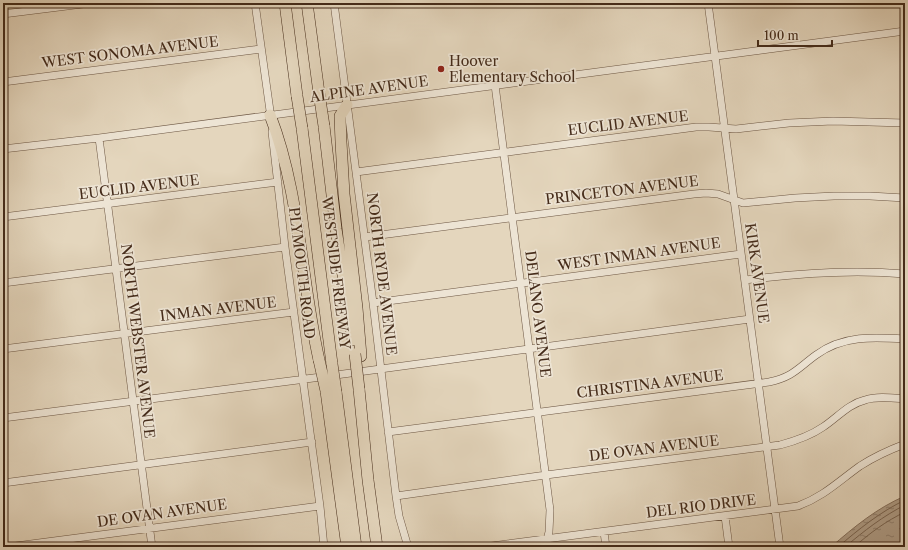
<svg xmlns="http://www.w3.org/2000/svg" width="908" height="550" viewBox="0 0 908 550" font-family="'Libre Caslon Text',serif">
<style>
.water{fill:url(#water-ripples);stroke:#846f5b}
.lines{fill:none;stroke-linecap:round;stroke-linejoin:round}
.shore{stroke:#796450;stroke-width:1}
.minor-casing{stroke:#6c5643;stroke-width:8}
.highway-casing{stroke:#442b1a;stroke-width:12}
.minor{stroke:#ede4d4;stroke-width:7}
.highway{stroke:#e4d6bd;stroke-width:11}
.highway-bridge-casing{stroke:#442b1a;stroke-width:12;stroke-linecap:butt}
.highway-bridge{stroke:#e4d6bd;stroke-width:11}
.poi-dot{fill:#8f2418;stroke:#ede4d4;stroke-width:1.5}
.labels{text-anchor:middle;stroke-width:3.5;stroke-linejoin:round;paint-order:stroke}
.street-label{font-size:14px;fill:#442b1a;stroke:#ede4d4}
.poi-label{font-size:14px;fill:#442b1a;stroke:#ede4d4;text-anchor:start}
</style>
<defs>
<pattern id="water-ripples" width="26" height="14" patternUnits="userSpaceOnUse"><rect width="26" height="14" fill="#ae9c86"/><path d="M2 4q2-2 4 0t4 0M15 11q2-2 4 0t4 0" fill="none" stroke="#8f7f6d"/></pattern>
</defs>
<rect width="100%" height="100%" fill="#e4d6bd"/>
<filter id="stains"><feTurbulence type="fractalNoise" baseFrequency=".005" numOctaves="4"/><feColorMatrix values="0 0 0 0 .2 0 0 0 0 .09 0 0 0 0 .02 0 0 0 .5 -.17"/></filter>
<radialGradient id="worn" r=".72"><stop offset=".6" stop-color="#630" stop-opacity="0"/><stop offset="1" stop-color="#630" stop-opacity=".3"/></radialGradient>
<path class="water" d="M905 496V540L900 547H831C854 527 877 508 905 496Z"/>
<g class="lines">
<path class="shore" d="M838 547C859 529 880 512 905 500
M845 547C864 531 883 516 905 505
M854 547C870 533 886 521 905 512"/>
<g class="minor-casing">
<path id="minor" d="M255 3 271 118
M334 3 373 303 396 496 399 516 408 547
M708 3 780 547
M3 14 91 3
M3 82 261 49
M495 85 550 510 549 532 545 547
M272 132 285 247 320 506 324 547
M99 138 152 547
M3 149 99 138 905 31
M356 172 696 127H709L736 129 789 123 833 121 905 123
M3 217 278 182
M365 237 694 194 706 193 718 194 743 203 795 198 834 196H870L905 198
M745 280C799 273 851 269 905 274
M3 283 285 247
M373 303 741 254
M3 349 294 312
M3 418 321 377 750 319
M388 432 769 382C793 377 798 368 816 355 843 335 874 337 905 339
M3 483 312 442
M396 496 546 475 780 445C795 441 810 436 823 427 837 418 848 404 865 400 877 396 892 398 905 399
M725 516 729 547
M604 532 606 547
M8 547 320 506
M484 547 798 506C823 497 839 481 860 466 874 457 889 450 905 444"/>
</g>
<g class="highway-casing">
<path id="highway" d="M285 3 297 96
M307 3 319 93
M347 105 340 116 341 142 344 194 357 308 361 356
M270 115C300 192 301 280 319 360
M324 126 336 229 353 340
M302 128 332 364
M359 389 368 480 377 547
M326 391 347 547
M336 392 356 547"/>
</g>
<use href="#minor" class="minor"/>
<use href="#highway" class="highway"/>
<g class="highway-bridge-casing">
<path id="highway-bridge" d="M319 93 324 126
M297 96 302 128
M355 354 359 389
M319 360 326 391
M332 364 336 392"/>
</g>
<use href="#highway-bridge" class="highway-bridge"/>
</g>
<circle class="poi-dot" cx="441" cy="69" r="4"/>
<g class="labels">
<g class="street-label">
<text transform="translate(130 52) rotate(-7)" y="5">WEST SONOMA AVENUE</text>
<text transform="translate(369 89) rotate(-8)" y="5">ALPINE AVENUE</text>
<text transform="translate(628 123) rotate(-7)" y="5">EUCLID AVENUE</text>
<text transform="translate(139 187) rotate(-7)" y="5">EUCLID AVENUE</text>
<text transform="translate(622 190) rotate(-7)" y="5">PRINCETON AVENUE</text>
<text transform="translate(639 254) rotate(-8)" y="5">WEST INMAN AVENUE</text>
<text transform="translate(302 273) rotate(83)" y="5">PLYMOUTH ROAD</text>
<text transform="translate(336 273) rotate(83)" y="5">WESTSIDE FREEWAY</text>
<text transform="translate(757 273) rotate(82)" y="5">KIRK AVENUE</text>
<text transform="translate(382 274) rotate(83)" y="5">NORTH RYDE AVENUE</text>
<text transform="translate(218 309) rotate(-7)" y="5">INMAN AVENUE</text>
<text transform="translate(538 314) rotate(83)" y="5">DELANO AVENUE</text>
<text transform="translate(138 341) rotate(83)" y="5">NORTH WEBSTER AVENUE</text>
<text transform="translate(650 384) rotate(-7)" y="5">CHRISTINA AVENUE</text>
<text transform="translate(654 448) rotate(-7)" y="5">DE OVAN AVENUE</text>
<text transform="translate(701 506) rotate(-7)" y="5">DEL RIO DRIVE</text>
<text transform="translate(162 513) rotate(-8)" y="5">DE OVAN AVENUE</text>
</g>
<g class="poi-label">
<text x="449" y="66">Hoover<tspan x="449" dy="16">Elementary School</tspan></text>
</g>
</g>
<rect width="908" height="550" fill="none" stroke="#e4d6bd" stroke-width="16"/>
<rect x="4" y="4" width="900" height="542" fill="none" stroke="#442b1a" stroke-width="2"/>
<rect x="8" y="8" width="892" height="534" fill="none" stroke="#442b1a"/>
<path d="M758 40v6h74v-6" fill="none" stroke="#442b1a" stroke-width="2"/>
<text x="764" y="40" font-size="12" fill="#442b1a" stroke="#ede4d4" stroke-width="3" paint-order="stroke">100 m</text>
<rect width="100%" height="100%" filter="url(#stains)"/>
<rect width="100%" height="100%" fill="url(#worn)"/>
</svg>
